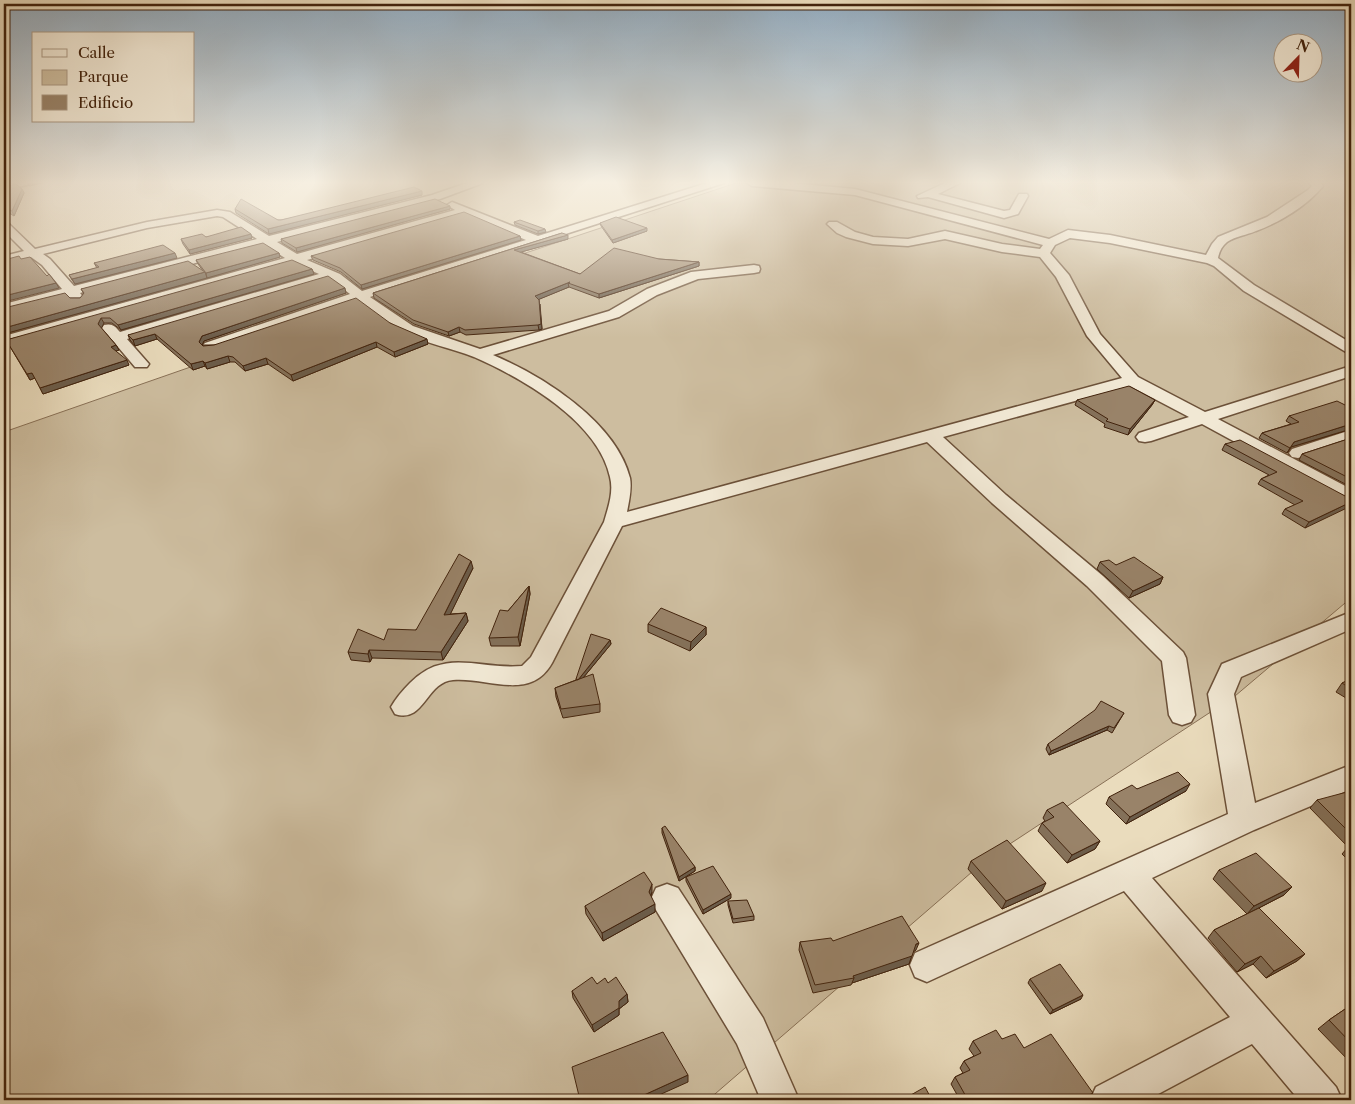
<svg xmlns="http://www.w3.org/2000/svg" width="1355" height="1104" viewBox="0 0 1355 1104" font-family="'Libre Caslon Text',serif">
<style>
.green{fill:#cdbd9f;stroke:#887056}
.lines{fill:none;stroke-linecap:round;stroke-linejoin:round}
.street-casing{stroke:#6c5139;stroke-width:3}
.street{fill:#f1e8d4;fill-rule:evenodd}
.wall{fill:#84715a;stroke:#42230d}
.shaded-wall{fill:#6b5c4a;stroke:#42230d}
.building{fill:#998369;stroke:#42230d}
</style>
<rect width="100%" height="100%" fill="#eadcbd"/>
<filter id="stains"><feTurbulence type="fractalNoise" baseFrequency=".004" numOctaves="4"/><feColorMatrix values="0 0 0 0 .2 0 0 0 0 .09 0 0 0 0 .02 0 0 0 .5 -.17"/></filter>
<radialGradient id="worn" r=".72"><stop offset=".6" stop-color="#630" stop-opacity="0"/><stop offset="1" stop-color="#630" stop-opacity=".3"/></radialGradient>
<path class="green" d="M736 183H1339L1351 186V598L1235 696 987 859 708 1100H4V432L357 309Z"/>
<g class="lines">
<g class="street-casing">
<path id="street" d="M28 183 27 185 4 190V184Z
M467 183H483L440 199 277 242 297 254 455 210 447 205 452 202 538 236 707 183H724L370 297 413 326 480 349 609 311 647 289 691 272 754 265 759 266 760 269 759 272 754 273 698 279 657 295 619 317 493 355C543 376 616 422 630 478 632 489 629 501 627 512L1122 378 1087 336 1056 277 1040 257 1002 252 945 239 908 246 873 244 846 237 837 233 827 224 829 222H837L855 232 873 237 908 239 945 231 1002 244 1040 249 1043 245 855 195 752 186 747 183H791L855 189 1049 239 1068 230 1110 235 1206 255 1212 244 1218 237 1267 217 1308 190 1312 186 1309 183H1321L1323 186C1307 206 1280 222 1256 231 1247 235 1236 236 1227 242 1222 246 1219 252 1218 258L1254 285 1351 343V354L1346 352 1244 291 1214 266 1207 263 1110 243 1070 238 1055 245 1050 253 1069 275 1100 334 1138 377 1205 412 1351 366V376L1218 419 1351 489V503L1344 501 1202 424 1151 441 1145 442 1139 441 1136 437 1139 433 1189 417 1130 386 943 437 1006 495 1103 576 1183 652 1186 658 1195 715 1191 722 1182 725 1173 722 1169 715 1162 661 1087 586 992 503 927 442 622 526 552 663C530 702 488 677 453 680 426 682 424 724 395 714L391 707C396 698 403 690 410 683 445 647 480 670 522 666L531 657 604 522C608 508 614 492 610 477 598 421 522 378 474 357 451 348 427 344 405 333 388 325 372 313 358 301L215 349H205L202 346 205 343 350 294 330 279 127 339 149 364 147 367H135L102 328 104 325C112 323 115 326 120 332L319 274 294 263 4 345V336L285 258 265 245 80 293 85 299 83 302H73L68 296 4 312V304L62 289 42 265 31 257 4 264V256L24 251 4 231V222L8 223 35 249 147 222 217 210 230 212 269 236 432 195ZM465 214 526 240 362 291 340 274 307 260ZM217 216 223 217 257 239 74 286 50 259 43 254 147 228Z
M945 183H960L938 194 1004 211 1010 210 1019 194H1027L1028 196 1018 214 1004 218 928 197 918 198 917 196Z
M1351 430V441L1298 458 1292 457 1289 453 1292 449Z
M1351 612V629L1241 677 1234 694 1255 803 1351 765V789L1254 830 1152 878 1336 1087 1342 1100H1299L1252 1044 1147 1100H1090L1096 1087 1230 1017 1124 891 927 982 915 977 910 965 915 953 1228 814 1208 694 1222 664Z
M667 884 678 888 763 1018 799 1100H761L737 1044 656 910 651 899 656 888Z"/>
</g>
<use href="#street" class="street"/>
</g>
<path class="wall" d="M4 187 22 189 24 193 14 216 4 210Z
M422 195 269 234 236 213 235 209 278 220H281Z
M450 209 297 252 282 243 281 239Z
M514 222 546 232 538 234 515 225Z
M600 223 647 231 613 243 601 226Z
M562 233 568 239 521 252 580 274 659 259 699 262V266L599 298 569 287 539 299 542 329 539 330 466 335 460 332 449 336 414 324 374 298 373 293Z
M520 236 521 240 362 289 341 272 313 260 311 256Z
M206 237 252 238 190 254 183 244 181 239Z
M279 253 280 257 207 278 206 275 207 278 4 334 70 298H80L84 294 81 289 203 271 198 264 196 260Z
M177 258 75 284 72 280 69 275 97 268 94 263Z
M312 269 314 274 121 330 112 323H104L101 328 116 345 119 350 116 351 129 365 43 394 35 378 30 380 6 340Z
M346 293 204 341 202 345H214L390 323 428 344 395 357 377 347 293 381 268 364 245 371 235 362H230L207 369 205 366 193 370 157 339 135 346 130 340 128 335Z
M1077 400H1155L1152 405 1128 435 1104 427 1105 424 1075 405Z
M1351 408V429L1291 447 1287 453 1259 438 1262 433 1291 424 1286 421 1289 416Z
M1351 438V487L1299 460 1302 454Z
M1225 444 1347 497 1305 528 1282 514 1285 509 1295 505 1258 484 1261 479 1269 475 1222 450Z
M1100 562 1116 565 1163 577 1160 584 1129 598 1097 569Z
M473 568 450 614 466 613 468 621 443 660 372 658 370 662 351 660 348 652 416 630Z
M529 586 530 594 520 646H491L489 638 508 611Z
M648 624 706 627V635L690 651 648 632Z
M610 640 611 644 583 678 600 704V712L563 718 556 697 555 688 576 680V679Z
M1351 679V701L1336 692 1342 683Z
M1124 713 1112 733 1107 730 1049 755 1046 749 1048 744Z
M1137 789 1186 791 1126 824 1106 804 1109 797Z
M1351 796V863L1342 854 1348 847 1310 808 1317 800Z
M1047 810 1100 841 1095 849 1067 863 1038 831 1042 823 1045 821 1043 818Z
M662 828 695 867V871L679 881 662 833Z
M971 861 1042 891 1002 909 968 869Z
M1219 870 1292 887 1284 895 1259 908 1305 954 1297 961 1266 978 1253 964 1237 972 1208 938 1214 930 1247 914 1213 879Z
M686 877 731 898 703 914 686 881Z
M1351 889V897L1347 893Z
M652 892 651 896 655 912 603 941 586 914 585 906Z
M728 901 754 916V920L733 923 728 905Z
M833 941 916 950 913 952 909 964 852 983 851 985 813 993 799 950 800 942Z
M1030 979 1081 999 1050 1014 1028 983Z
M608 983 627 994 628 1002 619 1009V1015L594 1032 573 998 572 991 597 984Z
M1351 1005V1063L1318 1029 1329 1020Z
M1002 1039 1024 1048 1093 1093 1086 1100H960L951 1084 955 1077 963 1073 960 1068 964 1061 974 1056 969 1049 973 1041Z"/>
<path class="shaded-wall" d="M27 183H42L29 186Z
M22 189 24 193 14 216 12 211Z
M422 191V195L269 234 268 229Z
M450 206V209L297 252 296 248Z
M647 228V231L613 243 612 240Z
M545 229 546 232 538 234V231Z
M251 234 252 238 190 254 189 250Z
M568 235V239L514 254V250Z
M520 236 521 240 362 289 361 285Z
M175 253 177 258 75 284 72 279Z
M279 253 280 257 207 278 206 273Z
M699 262V266L599 298V294Z
M312 269 314 274 121 330 118 325Z
M205 272 207 278 4 334V328Z
M570 282 568 283 569 287 535 301V296Z
M56 283 59 288 4 302V296Z
M345 288 346 293 204 341 201 347 199 342 202 336Z
M540 304 542 329 539 330 538 325Z
M101 318 104 323 101 329 98 324Z
M459 327 460 332 449 336 448 332Z
M155 334 157 339 135 346 133 340Z
M427 339 428 344 395 357 394 352Z
M376 342 377 347 293 381 291 375Z
M116 345 119 350 113 352 111 347Z
M228 356 230 362 207 369 205 363Z
M266 358 268 364 245 371 243 366Z
M127 360 129 365 43 394 40 388Z
M203 361 205 366 193 370 191 364Z
M32 373 35 378 30 380 27 374Z
M1155 400 1152 405 1128 435 1130 429Z
M1351 424V429L1291 447 1287 453 1294 442Z
M1351 502V506L1305 528 1309 522Z
M471 561 473 568 446 623 444 615Z
M1163 577 1160 584 1129 598 1133 591Z
M529 586 530 594 520 646 518 637Z
M466 613 468 621 443 660 441 652Z
M706 627V635L690 651 691 642Z
M610 640 611 644 578 684V680Z
M369 650 372 658 370 662 368 654Z
M1109 726 1107 730 1049 755 1051 751Z
M1190 784 1186 791 1126 824 1130 817Z
M1100 841 1095 849 1067 863 1072 855Z
M695 867V871L679 881V877Z
M1046 883 1042 891 1002 909 1006 901Z
M652 884V892L649 900V892Z
M1292 887 1284 895 1247 914 1254 906Z
M731 894V898L703 914V910Z
M655 904V912L603 941 602 933Z
M919 943 916 950 913 952 909 964 852 983 854 978 853 976Z
M1305 954 1297 961 1266 978 1274 971Z
M1261 956 1253 964 1237 972 1245 964Z
M627 994 628 1002 619 1009V1015L594 1032 592 1025Z
M1083 995 1081 999 1050 1014 1053 1010Z
M688 1075V1082L648 1100H633Z
M1093 1093 1086 1100H1079Z"/>
<path class="building" d="M16 184 22 189 12 211 4 207V187Z
M414 187 422 191 268 229 235 209 241 199 278 220H281Z
M435 199 450 206 296 248 281 239Z
M464 212 520 236 361 285 340 268 311 256Z
M616 217 647 228 612 240 600 223Z
M520 220 545 229 538 231 514 222Z
M241 227 251 234 189 250 181 239 202 234 206 237Z
M562 233 568 235 514 250 580 274 614 248 659 259 699 262 599 294 568 283 570 282 535 296 539 300 541 324 538 325 465 330 459 327 448 332 413 320 373 293Z
M263 243 279 253 206 273 196 260Z
M163 245 175 253 72 279 69 275 99 267 94 263Z
M19 256 21 259 30 257 47 276 49 274 56 283 4 296V260Z
M292 260 312 269 118 325 110 318H101L98 324 116 345 111 347 127 360 40 388 32 373 27 374 6 340Z
M188 261 205 272 4 328V308L65 293 70 298H80L84 293 81 289Z
M328 276 345 288 202 336 199 342 203 346 214 345 356 298 390 323 427 339 394 352 376 342 291 375 266 358 243 366 233 357 228 356 205 363 203 361 191 364 155 334 133 340 128 335Z
M1129 386 1155 400 1130 429 1106 421 1108 419 1077 400Z
M1337 401 1351 408V424L1294 442 1290 448 1262 433 1299 422 1289 416Z
M1351 438V479L1302 454Z
M1240 440 1347 497 1351 498V502L1309 522 1285 509 1303 501 1261 479 1277 472 1225 444Z
M459 554 471 561 444 615 466 613 441 652 369 650 368 654 348 652 358 629 384 640 388 629 416 630Z
M1134 557 1163 577 1133 591 1100 562 1109 560 1116 565Z
M529 586 518 637 489 638 500 610 508 611Z
M661 608 706 627 691 642 648 624Z
M591 634 610 640 578 680 576 679Z
M593 674 600 704 561 709 555 688Z
M1351 679V689L1342 683Z
M1101 701 1124 713 1114 728 1109 726 1051 751 1048 744 1095 710Z
M1178 772 1190 784 1130 817 1109 797 1132 785 1137 789Z
M1347 792 1351 796V834L1317 800Z
M1063 802 1100 841 1072 855 1042 823 1054 817 1047 810Z
M665 826 695 867 679 877 662 828Z
M1007 840 1046 883 1006 901 971 861Z
M1256 853 1292 887 1254 906 1219 870Z
M713 866 731 894 703 910 686 877Z
M644 872 652 884 649 892 655 904 602 933 585 906Z
M747 900 754 916 733 919 728 901Z
M1259 908 1305 954 1274 971 1261 956 1245 964 1214 930Z
M902 916 919 943 916 944 912 956 853 976 854 978 815 985 800 942 831 938 833 941Z
M1060 964 1083 995 1053 1010 1030 979Z
M592 977 597 984 605 978 608 983 616 977 627 994 619 1001V1008L592 1025 572 991Z
M1351 1005V1043L1329 1020Z
M996 1030 1002 1039 1015 1034 1024 1048 1051 1034 1093 1093 1079 1100H968L955 1077 970 1070 964 1061 981 1053 973 1041Z
M663 1032 688 1075 633 1100H580L572 1067Z
M925 1087 932 1100H902Z
M883 1097 885 1100H876Z"/>
<linearGradient id="sky" x2="0" y2="1"><stop stop-color="#92abbf"/><stop offset="0.54" stop-color="#f6efe1"/><stop offset="1" stop-color="#f6efe1" stop-opacity="0"/></linearGradient>
<rect width="1355" height="338" fill="url(#sky)"/>
<rect width="1355" height="1104" fill="none" stroke="#eadcbd" stroke-width="20"/>
<rect x="5" y="5" width="1345" height="1094" fill="none" stroke="#42230d" stroke-width="2.5"/>
<rect x="10" y="10" width="1335" height="1084" fill="none" stroke="#42230d"/>
<rect x="32" y="32" width="162" height="90" fill="#f1e8d4" stroke="#ab9984"/>
<rect x="42" y="49" width="25" height="8" fill="#f1e8d4" stroke="#ab9984"/>
<text x="78" y="58" font-size="15" fill="#42230d">Calle</text>
<rect x="42" y="70" width="25" height="15" fill="#cdbd9f" stroke="#ab9984"/>
<text x="78" y="82" font-size="15" fill="#42230d">Parque</text>
<rect x="42" y="95" width="25" height="15" fill="#998369" stroke="#ab9984"/>
<text x="78" y="108" font-size="15" fill="#42230d">Edificio</text>
<g transform="translate(1298 58) rotate(23)"><circle r="24" fill="#f1e8d4" stroke="#ab9984"/>
<path d="M0-4L9 19L0 12L-9 19Z" fill="#8f2418"/>
<text y="-8" font-size="14" font-weight="bold" text-anchor="middle" fill="#42230d">N</text>
</g>
<rect width="100%" height="100%" filter="url(#stains)"/>
<rect width="100%" height="100%" fill="url(#worn)"/>
</svg>
